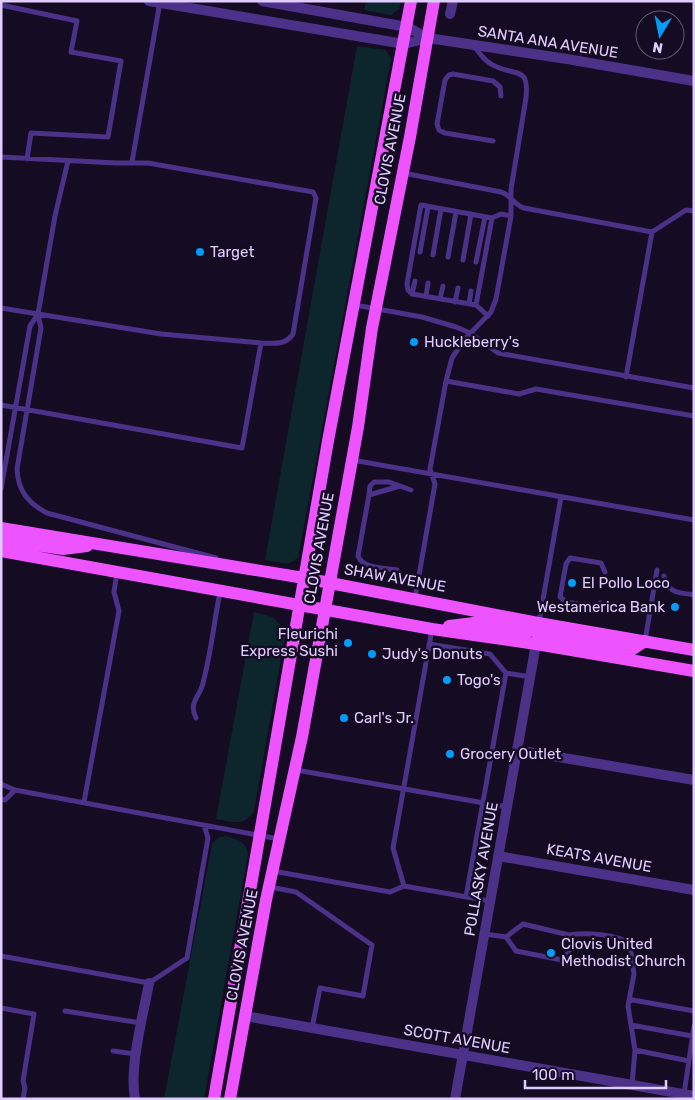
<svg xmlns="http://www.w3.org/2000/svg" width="695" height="1100" viewBox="0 0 695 1100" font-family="Rubik,sans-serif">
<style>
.green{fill:#0d262d}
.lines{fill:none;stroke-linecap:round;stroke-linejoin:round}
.service{stroke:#4b3187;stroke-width:5}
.minor{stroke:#4b3187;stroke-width:10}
.primary{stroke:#ed53ff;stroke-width:12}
.poi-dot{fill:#009cf7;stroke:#150b22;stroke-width:2}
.labels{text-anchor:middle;stroke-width:5;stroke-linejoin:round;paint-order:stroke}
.street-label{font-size:15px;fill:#e0ccff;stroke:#150b22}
.poi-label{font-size:15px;fill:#e0ccff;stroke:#150b22;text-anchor:start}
</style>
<rect width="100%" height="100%" fill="#150b22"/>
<path class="green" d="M366 1H401L399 9 391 15 364 10Z
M357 46 386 50 391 59 298 558 288 564 265 560Z
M254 612 273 617 286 631 254 811C245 827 231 822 216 819Z
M225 836C237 839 246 841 248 854L204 1099H164L212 844 218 838Z"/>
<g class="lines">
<path class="service" d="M1 5 77 21 71 52 121 61 108 137 31 133 27 159
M493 141 445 133 439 130 437 124 445 80 449 75 453 74 493 81 500 87 501 96
M1 157 116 163H148L313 192 316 198 293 334C285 346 273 343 261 343
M132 162 160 2
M403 173 501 192C511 195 514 205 524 208L652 232
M420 252 428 207
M433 255 441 209
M448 257 456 212
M463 260 471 214
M476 262 485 217
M412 294 415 281
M426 296 428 283
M440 299 443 286
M455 302 458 288
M469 304 471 291
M355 305 422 317 456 327 470 333 498 353 694 388
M476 305 492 218
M1 308 161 334 261 343 242 448 1 405
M38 314 41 328 17 469C18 491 28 503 47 513L216 558
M488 316 476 305 412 294 408 290 407 284 421 205 492 218 501 214 511 216
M626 377 652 232 686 210 694 211
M446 381 519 394 536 389 694 416
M352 460 694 520
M1 489 30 326 38 314 55 216 68 161
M369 495 370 486 374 482H389L400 486
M397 570C385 568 363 569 358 556L369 495 400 486 411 490
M664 576C669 594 677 592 694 595
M415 598 435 484 430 469 446 381 452 358 464 340 491 312 496 299 511 216V189L526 98C529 67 518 76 497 67 486 63 481 55 474 46
M600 603 594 607 566 602 560 597 566 564 570 558 601 563 605 572
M539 622 561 497
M432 629 393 848 404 886 490 901
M645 641 657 570
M429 644 490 654 506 673 530 677
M196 718C188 702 200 697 203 683 211 653 214 622 220 592
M296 770 507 807
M1 784 15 790 279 839
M1 799 5 800 15 790
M84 802 119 611 114 592 117 572
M273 871 390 892 404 886
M270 887 296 892 372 945 363 996 320 988 312 1028
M466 897 506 673
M485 934 506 937 516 951 562 960C570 953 573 945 569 935L523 924 506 937
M569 935C585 932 618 934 630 944L634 974 628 1006 635 1050 632 1085
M1 956 149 983 187 958 208 838 204 825
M629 1001 633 1000 694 1011
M1 1008 34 1014 23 1081 25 1088 23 1099
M65 1011 141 1023
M631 1025 692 1036
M635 1050 689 1061
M113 1051 136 1054
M684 1094 694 1026"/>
<path class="minor" d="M149 1 404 44 428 38
M262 1 407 27 428 38 567 59 694 81
M450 14 453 1
M517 750 694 780
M498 856 694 890
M245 1016 694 1096
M135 1099C129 1067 143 1016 149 983
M455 1099 536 644"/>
<path class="primary" d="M1 528 304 578 538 623 694 650
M1 540 63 549 87 546
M1 551 432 629 536 644 694 671
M449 626 474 623 529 631 534 630 538 623
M536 644 539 636 544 633 633 649 645 641
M214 1099 328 441 411 1
M230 1099 266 900 302 737 358 427 372 328 410 137 434 1"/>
</g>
<g class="poi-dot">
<circle cx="200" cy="252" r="5"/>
<circle cx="414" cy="342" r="5"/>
<circle cx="572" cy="583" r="5"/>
<circle cx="675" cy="607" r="5"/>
<circle cx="348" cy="643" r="5"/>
<circle cx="372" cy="654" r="5"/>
<circle cx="447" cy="680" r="5"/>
<circle cx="344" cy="718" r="5"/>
<circle cx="450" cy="754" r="5"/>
<circle cx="551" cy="953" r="5"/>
</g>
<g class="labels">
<g class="street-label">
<text transform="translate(548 42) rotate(9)" y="5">SANTA ANA AVENUE</text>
<text transform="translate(390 149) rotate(-79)" y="5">CLOVIS AVENUE</text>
<text transform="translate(319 548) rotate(-80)" y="5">CLOVIS AVENUE</text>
<text transform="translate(395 578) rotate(10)" y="5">SHAW AVENUE</text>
<text transform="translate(599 858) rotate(10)" y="5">KEATS AVENUE</text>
<text transform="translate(481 869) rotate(-80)" y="5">POLLASKY AVENUE</text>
<text transform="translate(242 945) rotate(-79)" y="5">CLOVIS AVENUE</text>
<text transform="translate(457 1039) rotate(10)" y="5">SCOTT AVENUE</text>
</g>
<g class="poi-label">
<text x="210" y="257">Target</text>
<text x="424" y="347">Huckleberry's</text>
<text x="582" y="588">El Pollo Loco</text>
<text x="665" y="612" text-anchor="end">Westamerica Bank</text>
<text x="338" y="639" text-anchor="end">Fleurichi<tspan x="338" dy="17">Express Sushi</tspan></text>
<text x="382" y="659">Judy's Donuts</text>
<text x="457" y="685">Togo's</text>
<text x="354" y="723">Carl's Jr.</text>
<text x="460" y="759">Grocery Outlet</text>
<text x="561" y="949">Clovis United<tspan x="561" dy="17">Methodist Church</tspan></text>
</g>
</g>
<rect width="695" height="1100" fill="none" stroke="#e0ccff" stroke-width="5"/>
<g transform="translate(660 35) rotate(190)"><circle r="24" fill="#150b22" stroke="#66587a"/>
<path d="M0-4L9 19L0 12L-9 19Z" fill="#009cf7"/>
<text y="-8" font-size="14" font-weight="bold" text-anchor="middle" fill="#e0ccff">N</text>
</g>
<path d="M525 1080v8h141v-8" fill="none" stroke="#e0ccff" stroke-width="2.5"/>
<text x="532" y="1080" font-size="15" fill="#e0ccff" stroke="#150b22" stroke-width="4" paint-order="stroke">100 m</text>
</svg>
